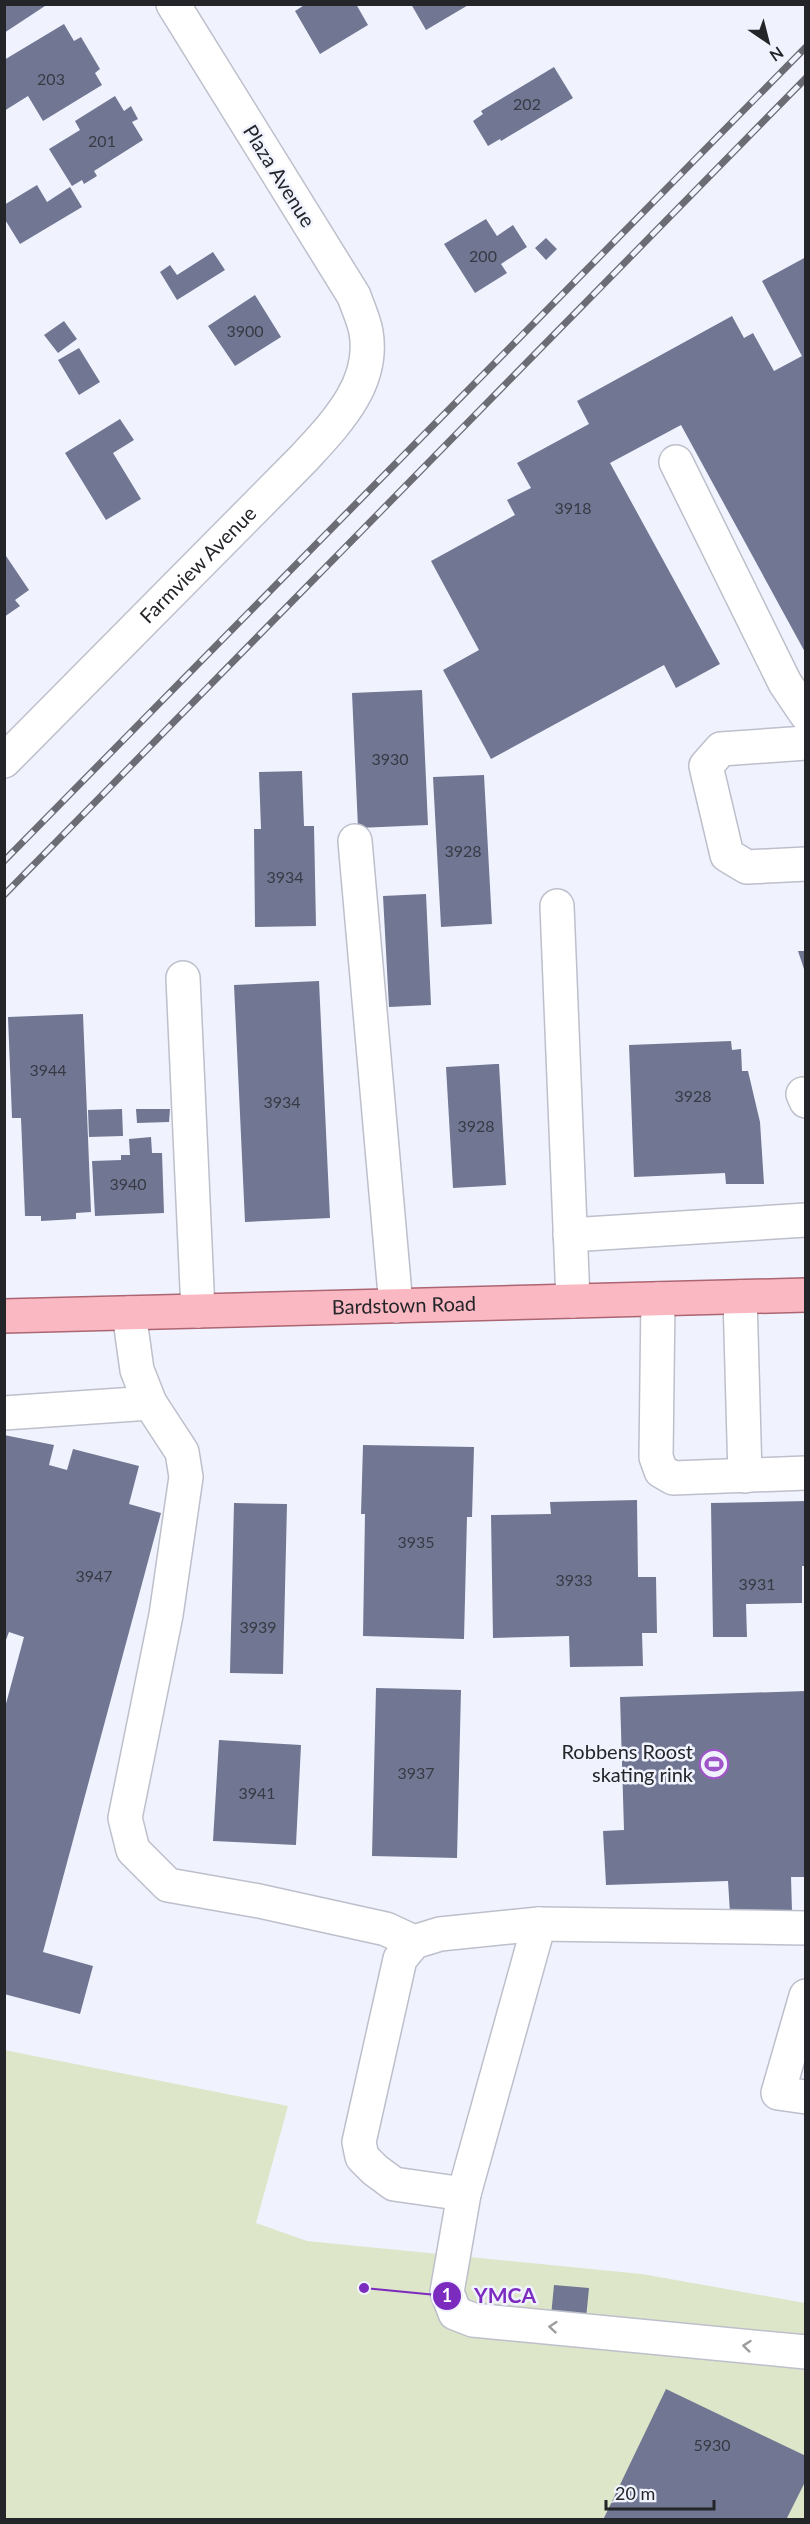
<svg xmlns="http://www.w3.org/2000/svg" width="810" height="2524" viewBox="0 0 810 2524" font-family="Lato,sans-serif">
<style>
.green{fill:#dee6c9}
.building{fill:#717793}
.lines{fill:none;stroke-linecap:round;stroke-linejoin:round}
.minor-casing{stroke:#bdbfcb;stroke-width:36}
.major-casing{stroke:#ac6572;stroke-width:36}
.minor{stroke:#fff;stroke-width:33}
.major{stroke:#fab8c2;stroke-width:33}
.rail-casing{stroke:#6c6d74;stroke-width:7}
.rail{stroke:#f0f3fe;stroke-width:4.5;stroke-dasharray:14;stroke-linecap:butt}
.oneway{stroke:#9c9d9f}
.labels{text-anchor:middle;stroke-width:5;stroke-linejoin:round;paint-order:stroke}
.number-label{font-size:16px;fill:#373a44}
.street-label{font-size:20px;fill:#242529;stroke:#f0f3fe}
.poi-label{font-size:20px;fill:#242529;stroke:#f0f3fe;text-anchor:end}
.leader{fill:none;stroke:#7b2cbf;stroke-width:2}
.callout-dot{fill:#7b2cbf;stroke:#f0f3fe;stroke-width:2}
.mark-label{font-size:18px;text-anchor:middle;font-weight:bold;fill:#fff}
.callout-label{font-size:21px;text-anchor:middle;font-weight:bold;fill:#7b2cbf;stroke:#f0f3fe;stroke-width:5;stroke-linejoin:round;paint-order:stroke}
</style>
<rect width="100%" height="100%" fill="#f0f3fe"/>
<path class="green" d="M4 2050 288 2106 256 2223 307 2241 642 2274 805 2303V2519H5Z"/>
<path class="building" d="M4 4H48L4 33Z
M306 4H356L368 25 320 54 295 11Z
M411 4H470L426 30Z
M64 24 74 41 81 37 100 69 95 73 102 85 43 121 28 96 4 111V60Z
M554 67 573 98 506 138 501 141 500 139 488 146 473 121 483 114 481 111Z
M115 96 124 111 131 106 132 108 138 119 132 122 143 140 94 171 97 176 84 184 82 180 72 186 49 149 80 130 75 121Z
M37 185 47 202 70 187 82 207 20 244 4 218V205Z
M486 219 497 236 513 225 527 247 501 264 507 273 475 293 444 244Z
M546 238 557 249 546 260 535 248Z
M213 252 225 270 177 300 160 272 170 265 177 275Z
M806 257V654L681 425 610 463 720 664 676 688 664 665 491 759 443 670 479 650 431 561 515 515 507 500 531 488 517 463 589 424 577 401 732 316 744 338 753 333 774 371 802 356 762 281Z
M255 295 281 337 235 366 208 326Z
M64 321 77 339 58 353 44 335Z
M79 348 100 382 79 395 58 360Z
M120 419 134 440 113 453 141 499 106 520 65 453Z
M4 553 29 590 15 600 20 606 4 617Z
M422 690 428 825 358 828 352 693Z
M302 771 304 826H314L316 926 255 927 254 829H261L259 772Z
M484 775 492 924 441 927 433 777Z
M426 894 431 1005 389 1007 383 896Z
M798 951H806V972H805Z
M319 981 330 1218 245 1222 234 985Z
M83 1014 91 1212 76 1213V1219L41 1221V1216H25L21 1118H12L8 1017Z
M731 1041 732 1050 741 1049 742 1071H748L760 1122 764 1184H726L725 1173 634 1177 629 1045Z
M496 1064H499L506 1185 453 1188 446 1067Z
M122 1109 123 1136 89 1137 88 1110Z
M136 1109H170L169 1122 137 1123Z
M151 1137 152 1153H162L164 1213 95 1216 92 1161 121 1160V1155H130L129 1139Z
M4 1435 54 1445 49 1465 67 1470 73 1449 139 1466 129 1504 161 1513 43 1952 93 1966 80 2014 4 1994V1711L24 1637 9 1632 4 1645Z
M363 1445 474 1447 472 1517H467L464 1639 363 1636 365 1514H361Z
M637 1500 638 1577H656L657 1633H642L643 1666 570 1667 569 1636 493 1638 491 1515 551 1514 550 1502Z
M806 1501V1566H802V1603L746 1604 747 1637H713L711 1503Z
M234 1503 287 1504 283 1674 230 1673Z
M376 1688 461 1690 457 1858 372 1856Z
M806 1691V1877H791L792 1911 730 1913 728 1881 606 1885 603 1831 624 1830 620 1697Z
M219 1740 301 1745 296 1845 213 1841Z
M554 2285 589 2288 586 2319 551 2316Z
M666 2389 806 2456V2480L786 2520H603Z"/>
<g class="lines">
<g class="minor-casing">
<g id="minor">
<path d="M676 462 785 683 806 714"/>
<path d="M806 743 721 749 706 766 727 855 747 867 806 864"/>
<path id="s1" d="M4 761 304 458C336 423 375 384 366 332 364 320 358 308 354 296L173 4"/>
<path d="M355 841 396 1306"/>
<path d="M557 906 573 1301"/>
<path d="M183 978 198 1311"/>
<path d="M803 1094 806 1101"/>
<path d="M570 1235 806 1220"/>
<path d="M740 1297 745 1476"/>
<path d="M658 1299 656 1457 661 1471 673 1478 806 1473"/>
<path d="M129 1313 137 1370 150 1403 182 1452 186 1477 166 1615 125 1818 133 1850 168 1885 259 1901 386 1929 414 1942"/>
<path d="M4 1413 150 1403"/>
<path d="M539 1924 464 2194 447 2292 455 2313 473 2320 806 2352"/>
<path d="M806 1996 778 2093 806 2097"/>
<path d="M464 2194 394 2184 375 2170 362 2157 359 2142 400 1959 414 1942 440 1934 539 1924 806 1928"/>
</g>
</g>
<g class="major-casing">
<g id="major">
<path id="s2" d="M4 1316 806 1295"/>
</g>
</g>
<use href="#minor" class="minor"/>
<use href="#major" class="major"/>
<g class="rail-casing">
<path id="rail" d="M4 861 806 47
M4 895 806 78"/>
</g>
<use href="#rail" class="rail"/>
</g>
<defs><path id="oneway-chevron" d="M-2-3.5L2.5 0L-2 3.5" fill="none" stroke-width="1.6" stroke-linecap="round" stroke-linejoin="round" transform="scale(1.5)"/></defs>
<g class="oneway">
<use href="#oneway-chevron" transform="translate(553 2327) rotate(-175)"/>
<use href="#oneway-chevron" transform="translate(747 2346) rotate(-174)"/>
</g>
<defs>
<g id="stadium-ring" transform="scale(1.5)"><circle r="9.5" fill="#f0f3fe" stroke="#9f55c8" stroke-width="1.5"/><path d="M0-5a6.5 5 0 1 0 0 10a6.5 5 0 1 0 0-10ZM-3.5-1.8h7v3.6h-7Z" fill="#9f55c8"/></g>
</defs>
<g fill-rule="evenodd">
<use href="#stadium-ring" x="714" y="1764"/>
</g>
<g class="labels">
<g class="number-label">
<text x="51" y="85">203</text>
<text x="527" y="110">202</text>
<text x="102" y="147">201</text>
<text x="483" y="262">200</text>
<text x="245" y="337">3900</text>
<text x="573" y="514">3918</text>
<text x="390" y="765">3930</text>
<text x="463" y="857">3928</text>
<text x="285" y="883">3934</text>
<text x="48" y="1076">3944</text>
<text x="693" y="1102">3928</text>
<text x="282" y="1108">3934</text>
<text x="476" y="1132">3928</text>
<text x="128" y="1190">3940</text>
<text x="416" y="1548">3935</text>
<text x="94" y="1582">3947</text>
<text x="574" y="1586">3933</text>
<text x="757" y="1590">3931</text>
<text x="258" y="1633">3939</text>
<text x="416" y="1779">3937</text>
<text x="257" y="1799">3941</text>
<text x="712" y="2451">5930</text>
</g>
<g class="street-label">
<text transform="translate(279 176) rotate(58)" y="7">Plaza Avenue</text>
<text dy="7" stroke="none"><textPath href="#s1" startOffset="276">Farmview Avenue</textPath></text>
<text dy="7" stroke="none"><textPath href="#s2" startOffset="400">Bardstown Road</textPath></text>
</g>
<g class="poi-label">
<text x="693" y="1759">Robbens Roost<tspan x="693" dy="23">skating rink</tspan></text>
</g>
</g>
<path class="leader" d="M364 2288L447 2296"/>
<g class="callout-dot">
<circle cx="364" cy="2288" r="6"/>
<circle cx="447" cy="2296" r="15"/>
</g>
<g class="mark-label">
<text x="447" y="2302">1</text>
</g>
<g class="callout-label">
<text x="505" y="2303">YMCA</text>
</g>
<rect width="810" height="2524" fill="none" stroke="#242529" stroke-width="12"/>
<g transform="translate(768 42) rotate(145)" stroke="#f0f3fe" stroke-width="4.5" paint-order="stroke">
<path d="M0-4.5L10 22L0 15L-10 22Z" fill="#242529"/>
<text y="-9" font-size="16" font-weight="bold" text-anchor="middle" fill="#242529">N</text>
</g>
<path d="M606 2500v9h108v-9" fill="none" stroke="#242529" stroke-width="3"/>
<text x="615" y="2500" font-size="18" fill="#242529" stroke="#f0f3fe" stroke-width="4.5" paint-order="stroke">20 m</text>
</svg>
